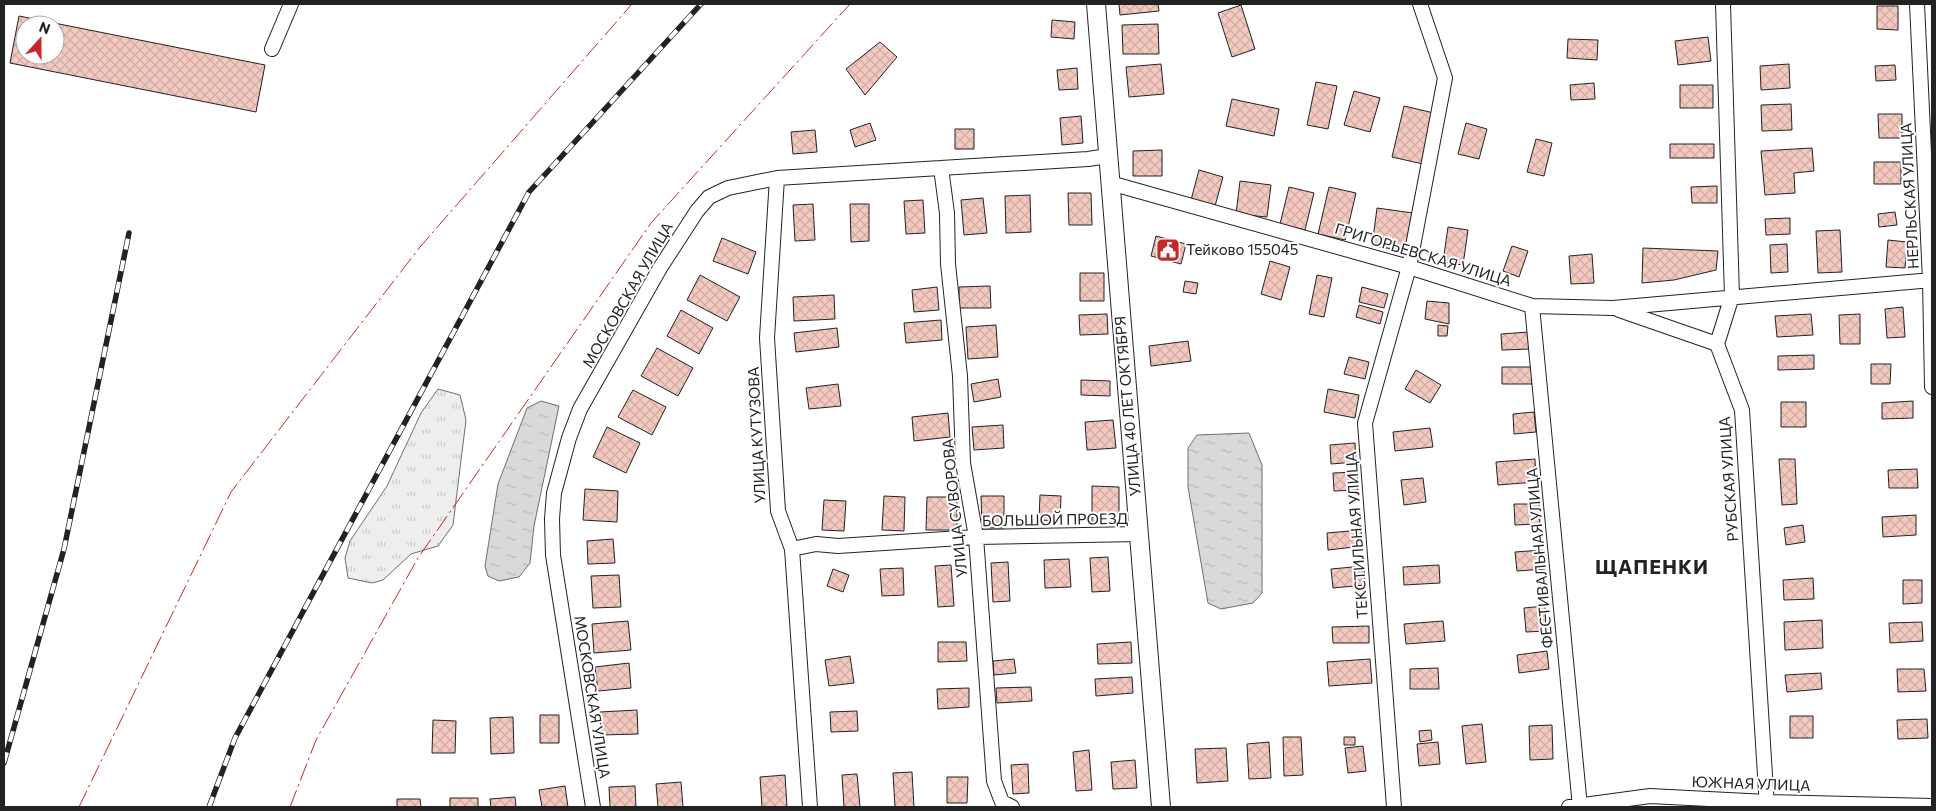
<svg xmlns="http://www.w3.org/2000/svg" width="1936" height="811" viewBox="0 0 1936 811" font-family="Commissioner,sans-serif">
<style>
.grass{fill:url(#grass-tufts);stroke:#6f6f6f}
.water{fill:url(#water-ripples);stroke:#6f6f6f}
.building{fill:url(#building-cross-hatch);stroke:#222;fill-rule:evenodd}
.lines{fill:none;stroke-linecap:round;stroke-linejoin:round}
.minor-casing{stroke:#222;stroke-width:16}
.tertiary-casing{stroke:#222;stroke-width:20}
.minor{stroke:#fff;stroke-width:14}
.tertiary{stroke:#fff;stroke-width:18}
.rail-casing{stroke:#222;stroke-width:5.5}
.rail{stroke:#fff;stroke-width:4;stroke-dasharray:11;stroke-linecap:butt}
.power{stroke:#c62828;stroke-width:1;stroke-dasharray:18 4 2.5 4;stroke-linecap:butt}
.labels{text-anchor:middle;stroke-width:4;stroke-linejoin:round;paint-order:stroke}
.street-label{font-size:15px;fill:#222;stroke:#fff}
.poi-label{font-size:15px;fill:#222;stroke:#fff;text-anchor:start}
.district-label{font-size:20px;font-weight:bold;letter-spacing:1px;fill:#222;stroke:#fff}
</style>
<defs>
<pattern id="grass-tufts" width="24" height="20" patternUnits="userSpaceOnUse" patternTransform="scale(1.25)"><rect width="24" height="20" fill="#eee"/><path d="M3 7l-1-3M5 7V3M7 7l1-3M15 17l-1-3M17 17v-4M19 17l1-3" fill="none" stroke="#ccc"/></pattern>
<pattern id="water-ripples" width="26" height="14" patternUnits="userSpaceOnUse" patternTransform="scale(1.25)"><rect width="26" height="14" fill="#d9d9d9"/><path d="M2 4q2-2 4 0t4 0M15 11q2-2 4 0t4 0" fill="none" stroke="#bababa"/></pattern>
<pattern id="building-cross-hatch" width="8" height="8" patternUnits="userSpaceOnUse" patternTransform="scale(1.25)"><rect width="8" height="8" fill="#f3c9c0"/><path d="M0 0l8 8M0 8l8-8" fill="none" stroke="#d0aca5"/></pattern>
</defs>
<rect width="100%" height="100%" fill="#fff"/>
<path class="grass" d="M438 389 460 395 466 420 453 525 438 546 411 554 383 580 372 583 348 578 345 558 350 541 387 486 421 413Z"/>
<path class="water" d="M541 401 559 406 534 526 530 563 519 577 499 581 488 576 485 566 498 484 527 408Z
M1249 433 1262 465V593L1253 603 1221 609 1208 603 1188 487V448L1197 435Z"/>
<path class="building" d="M1119 4H1158L1159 11 1120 15Z
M1241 5 1255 49 1232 57 1218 13Z
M1877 6H1898V30L1877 29Z
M19 16 265 65 256 112 10 63ZM25 25H55V55H25Z
M1052 20 1075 22 1074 39 1051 37Z
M1158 24 1159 54H1123L1122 25Z
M1708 37 1711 61 1678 65 1675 41Z
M1568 39 1598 40 1597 60 1567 58Z
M880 42 897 57 865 95 846 69Z
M1161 64 1164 94 1129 97 1126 67Z
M1789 64 1790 88 1761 90 1760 66Z
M1895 65 1896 80 1876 81 1875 66Z
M1077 68 1078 89 1059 90 1057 70Z
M1316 82 1337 86 1328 129 1307 125Z
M1594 83 1595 99 1571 100 1570 85Z
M1680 85H1713V108H1680Z
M1354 91 1380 98 1370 132 1344 125Z
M1232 99 1279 109 1274 136 1226 126Z
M1791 104 1792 130 1762 131 1761 105Z
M1404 106 1434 113 1423 164 1392 157Z
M1878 114H1902V138H1879Z
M1081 116 1083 143 1062 145 1060 118Z
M870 123 876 140 855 147 850 130Z
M1466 123 1487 129 1479 159 1458 154Z
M955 129H974V149H955Z
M815 130 817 152 793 154 791 132Z
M1536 139 1552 143 1544 176 1527 172Z
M1670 144H1714V158H1670Z
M1812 148 1814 171 1794 173 1795 193 1765 195 1761 151Z
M1162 150V176H1133V151Z
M1874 162H1901V184H1874Z
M1199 170 1223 177 1215 206 1191 200Z
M1240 181 1271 185 1267 217 1236 214Z
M1717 186V203H1692L1691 187Z
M1289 187 1314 193 1305 230 1280 224Z
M1329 187 1356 193 1345 240 1318 234Z
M1068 193H1091L1092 225H1069Z
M1030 195 1031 232 1006 233 1005 196Z
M983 198 987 233 964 235 961 200Z
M923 200 925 233 906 234 904 201Z
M813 204 815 240 795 241 793 205Z
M850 204H869V241L851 242Z
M1377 208 1413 213 1408 251 1372 246Z
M1895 212 1897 225 1879 227 1878 214Z
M1790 218V234L1766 235 1765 219Z
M1448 227 1468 230 1463 265 1443 262Z
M1840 230 1842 272 1818 273 1816 231Z
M1156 236 1186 244 1181 264 1151 256Z
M722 238 756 252 748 274 713 261Z
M1888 240 1907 242 1905 268 1886 267Z
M1787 244 1788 272 1771 273 1770 245Z
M1512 246 1528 251 1519 277 1503 271Z
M1643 248 1718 251 1716 270 1674 280 1642 283Z
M1592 254 1594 283 1571 284 1569 256Z
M1270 261 1290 267 1281 300 1261 294Z
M1080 273H1104V301H1080Z
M700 275 740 297 727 321 687 300Z
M1317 275 1332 278 1324 317 1309 314Z
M1185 281 1198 283 1196 294 1183 292Z
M990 286 991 308H959V287Z
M937 287 939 310 914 312 912 290Z
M1362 287 1388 294 1384 308 1359 302Z
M834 295 835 319 794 321 793 297Z
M1427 301 1449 303V324L1425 319Z
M1359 305 1383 312 1380 324 1356 317Z
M1903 307 1905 337 1887 338 1885 309Z
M681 310 713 328 699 354 667 336Z
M1107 314 1108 334 1080 335 1079 315Z
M1811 314 1813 335 1777 337 1775 316Z
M1860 314V344H1840L1839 315Z
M941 320 942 340 906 343 904 323Z
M996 325 998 357 968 359 966 327Z
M1438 325 1448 326 1447 336H1438Z
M837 328 839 347 796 352 794 333Z
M1529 332 1530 349 1502 350 1501 334Z
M1188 341 1191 361 1151 366 1149 346Z
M657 348 693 368 678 396 641 376Z
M1814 355V369L1778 370V356Z
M1349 357 1369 362 1365 379 1344 374Z
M1871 364H1891L1890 384H1871Z
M1502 367H1532V384H1502Z
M1416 370 1441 385 1430 403 1405 389Z
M998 379 1001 397 974 402 971 384Z
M1081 380 1110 381V396L1081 395Z
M838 384 841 406 809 409 806 388Z
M1328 389 1359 395 1355 418 1324 412Z
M633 390 666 407 652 435 618 417Z
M1913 401V418L1882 419V403Z
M1781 402H1806V427H1781Z
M1534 412 1536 432 1514 434 1513 414Z
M948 413 950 437 914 441 912 417Z
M1113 420 1116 448 1087 450 1085 422Z
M1003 425 1004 448 974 450 972 427Z
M607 427 640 443 626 473 593 457Z
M1430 428 1433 447 1395 451 1393 432Z
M1355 443 1356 462 1331 464 1330 445Z
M1535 459 1536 482 1498 485 1496 462Z
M1779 459H1795L1797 504 1782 505Z
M1917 469 1918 488H1889L1888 470Z
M1357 472 1358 490 1334 491 1333 473Z
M1423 478 1426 502 1404 505 1401 480Z
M1092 486 1119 487V522H1092Z
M585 489 618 491 617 522 583 520Z
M1040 495 1061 496 1060 521 1039 520Z
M884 496 905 497 904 531 882 530Z
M981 496H1004V528H982Z
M927 497H957V530H926Z
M824 500 846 501 844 531 822 530Z
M1514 504H1539L1540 524 1515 525Z
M1916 515V535L1883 537 1882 517Z
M1803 525 1805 542 1786 545 1784 528Z
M1361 530 1363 546 1328 550 1327 533Z
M613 539 615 563 588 564 587 541Z
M1543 550 1545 569 1517 571 1515 552Z
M1108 557 1110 591 1092 592 1090 558Z
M1069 559 1071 587 1045 588 1044 560Z
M1008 562 1010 601 993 602 991 563Z
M951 565 954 606 938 607 935 566Z
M1439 565 1440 583 1404 585 1403 567Z
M1364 566 1365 585 1333 588 1331 569Z
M903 568 904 595 882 596 880 569Z
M833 569 849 575 843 592 827 586Z
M619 575 621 607 593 608 591 576Z
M1813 578 1814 599 1784 600 1783 580Z
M1903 580H1922V603L1903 604Z
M1545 606 1546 631 1526 632 1524 608Z
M1822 620 1823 648 1785 650 1784 622Z
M628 621 631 650 594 653 592 624Z
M1443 621 1445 641 1406 644 1404 624Z
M1922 622 1923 641 1890 643 1889 623Z
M1369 626V643H1333L1332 627Z
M938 642H966L967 661 938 662Z
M1131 642 1132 663 1098 664 1097 644Z
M1547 651 1549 669 1519 673 1517 655Z
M850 656 854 683 829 686 825 660Z
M1014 659 1016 673 994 675 993 661Z
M1370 659 1372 683 1329 686 1327 662Z
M629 663 631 688 598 691 595 667Z
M1438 668 1439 689H1410V669Z
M1897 669H1924L1926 691 1898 692Z
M1821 673 1822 689 1787 692 1785 675Z
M1132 677 1133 693 1096 696 1095 679Z
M1031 687 1032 701 997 703 996 688Z
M969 688V707L938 709 937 689Z
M637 710 638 734 601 735 600 712Z
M857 711 858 731 831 732 830 712Z
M540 715H559V743H540Z
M1790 716H1813V738H1790Z
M513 717 514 753 491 754 490 718Z
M1927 719 1928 738 1898 739 1897 720Z
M433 720 456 721 455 753H432Z
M1482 724 1486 762 1466 764 1462 726Z
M1552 725 1553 759 1530 760 1529 726Z
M1431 730 1432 740 1420 742 1419 731Z
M1283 737H1301L1303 775 1284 776Z
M1344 737H1355V745H1344Z
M1269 742 1271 778 1249 779 1247 744Z
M1438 742 1440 764 1419 766 1417 744Z
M1363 746 1366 771 1348 773 1345 748Z
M1226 748 1228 781 1197 783 1195 749Z
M1089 750 1092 790 1076 791 1073 752Z
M1135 760 1137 788 1113 789 1111 762Z
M1028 764 1029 793 1013 794 1011 765Z
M912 772 914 807H895L893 773Z
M857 774 860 807H844L842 775Z
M785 775 787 807H762L760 777Z
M947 777H968L967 803H947Z
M681 782 683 807H658L656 784Z
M565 786 568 807H542L539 790Z
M635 786 636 807H610L609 787Z
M515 797 516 807H491L490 799Z
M450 798H478V807H450Z
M397 799H420L421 807H397Z"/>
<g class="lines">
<g class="minor-casing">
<path id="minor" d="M1723 4 1732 296 1717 344 1742 410 1767 807
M1917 4 1930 280 1932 387
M272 49 291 4
M941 168 947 213 948 264 960 376 963 463 976 537 994 781 1002 802 1012 807
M777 178 767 338 778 511 792 549 810 807
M1110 183 1409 267 1532 306 1613 308 1932 280
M1532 306 1580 807
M1619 310 1717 344
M792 549 816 544 838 546 976 537 1139 534
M593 807 553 555 552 519 554 493 569 438 580 409 660 268 697 211 709 197 728 188 777 178 1088 159 1108 156
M1394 807 1365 423 1409 267 1445 78 1420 4
M1569 807 1650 796 1767 802 1932 806"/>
</g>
<g class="tertiary-casing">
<path id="tertiary" d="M1096 4 1161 807"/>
</g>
<use href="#minor" class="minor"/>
<use href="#tertiary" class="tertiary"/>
<g class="rail-casing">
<path id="rail" d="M4 763 64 549 129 233
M209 807 235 738 529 192 701 4"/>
</g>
<use href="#rail" class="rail"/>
<path class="power" d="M79 807 231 492 420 247 632 4
M290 807 316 740 418 558 651 223 850 4"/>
</g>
<defs>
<g id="civic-square" transform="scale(1.25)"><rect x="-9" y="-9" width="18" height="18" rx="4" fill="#c62828" stroke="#fff"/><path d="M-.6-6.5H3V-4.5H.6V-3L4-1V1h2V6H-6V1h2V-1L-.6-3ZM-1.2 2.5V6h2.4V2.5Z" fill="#fff"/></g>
</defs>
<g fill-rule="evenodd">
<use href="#civic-square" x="1168" y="250"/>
</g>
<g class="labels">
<g class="street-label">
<text transform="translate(1910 196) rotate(-93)" y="5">НЕРЛЬСКАЯ УЛИЦА</text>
<text transform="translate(1423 255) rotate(17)" y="5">ГРИГОРЬЕВСКАЯ УЛИЦА</text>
<text transform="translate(628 295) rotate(-60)" y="5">МОСКОВСКАЯ УЛИЦА</text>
<text transform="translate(1128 406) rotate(-95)" y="5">УЛИЦА 40 ЛЕТ ОКТЯБРЯ</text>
<text transform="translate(757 435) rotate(-93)" y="5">УЛИЦА КУТУЗОВА</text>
<text transform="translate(1729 479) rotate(-94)" y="5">РУБСКАЯ УЛИЦА</text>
<text transform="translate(955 508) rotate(-96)" y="5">УЛИЦА СУВОРОВА</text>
<text transform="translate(1055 520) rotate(-1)" y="5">БОЛЬШОЙ ПРОЕЗД</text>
<text transform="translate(1357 535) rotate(-94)" y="5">ТЕКСТИЛЬНАЯ УЛИЦА</text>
<text transform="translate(1540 558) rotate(-95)" y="5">ФЕСТИВАЛЬНАЯ УЛИЦА</text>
<text transform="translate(592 697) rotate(81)" y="5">МОСКОВСКАЯ УЛИЦА</text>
<text transform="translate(1751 784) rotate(2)" y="5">ЮЖНАЯ УЛИЦА</text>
</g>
<g class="poi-label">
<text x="1186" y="255">Тейково 155045</text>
</g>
<g class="district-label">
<text x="1652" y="574">ЩАПЕНКИ</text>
</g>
</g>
<rect width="1936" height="811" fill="none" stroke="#222222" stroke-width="10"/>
<g transform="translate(40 40) rotate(21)"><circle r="24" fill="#ffffff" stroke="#a7a7a7"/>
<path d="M0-4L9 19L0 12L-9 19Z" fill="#c62828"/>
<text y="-8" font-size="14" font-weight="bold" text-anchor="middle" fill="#222222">N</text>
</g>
</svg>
